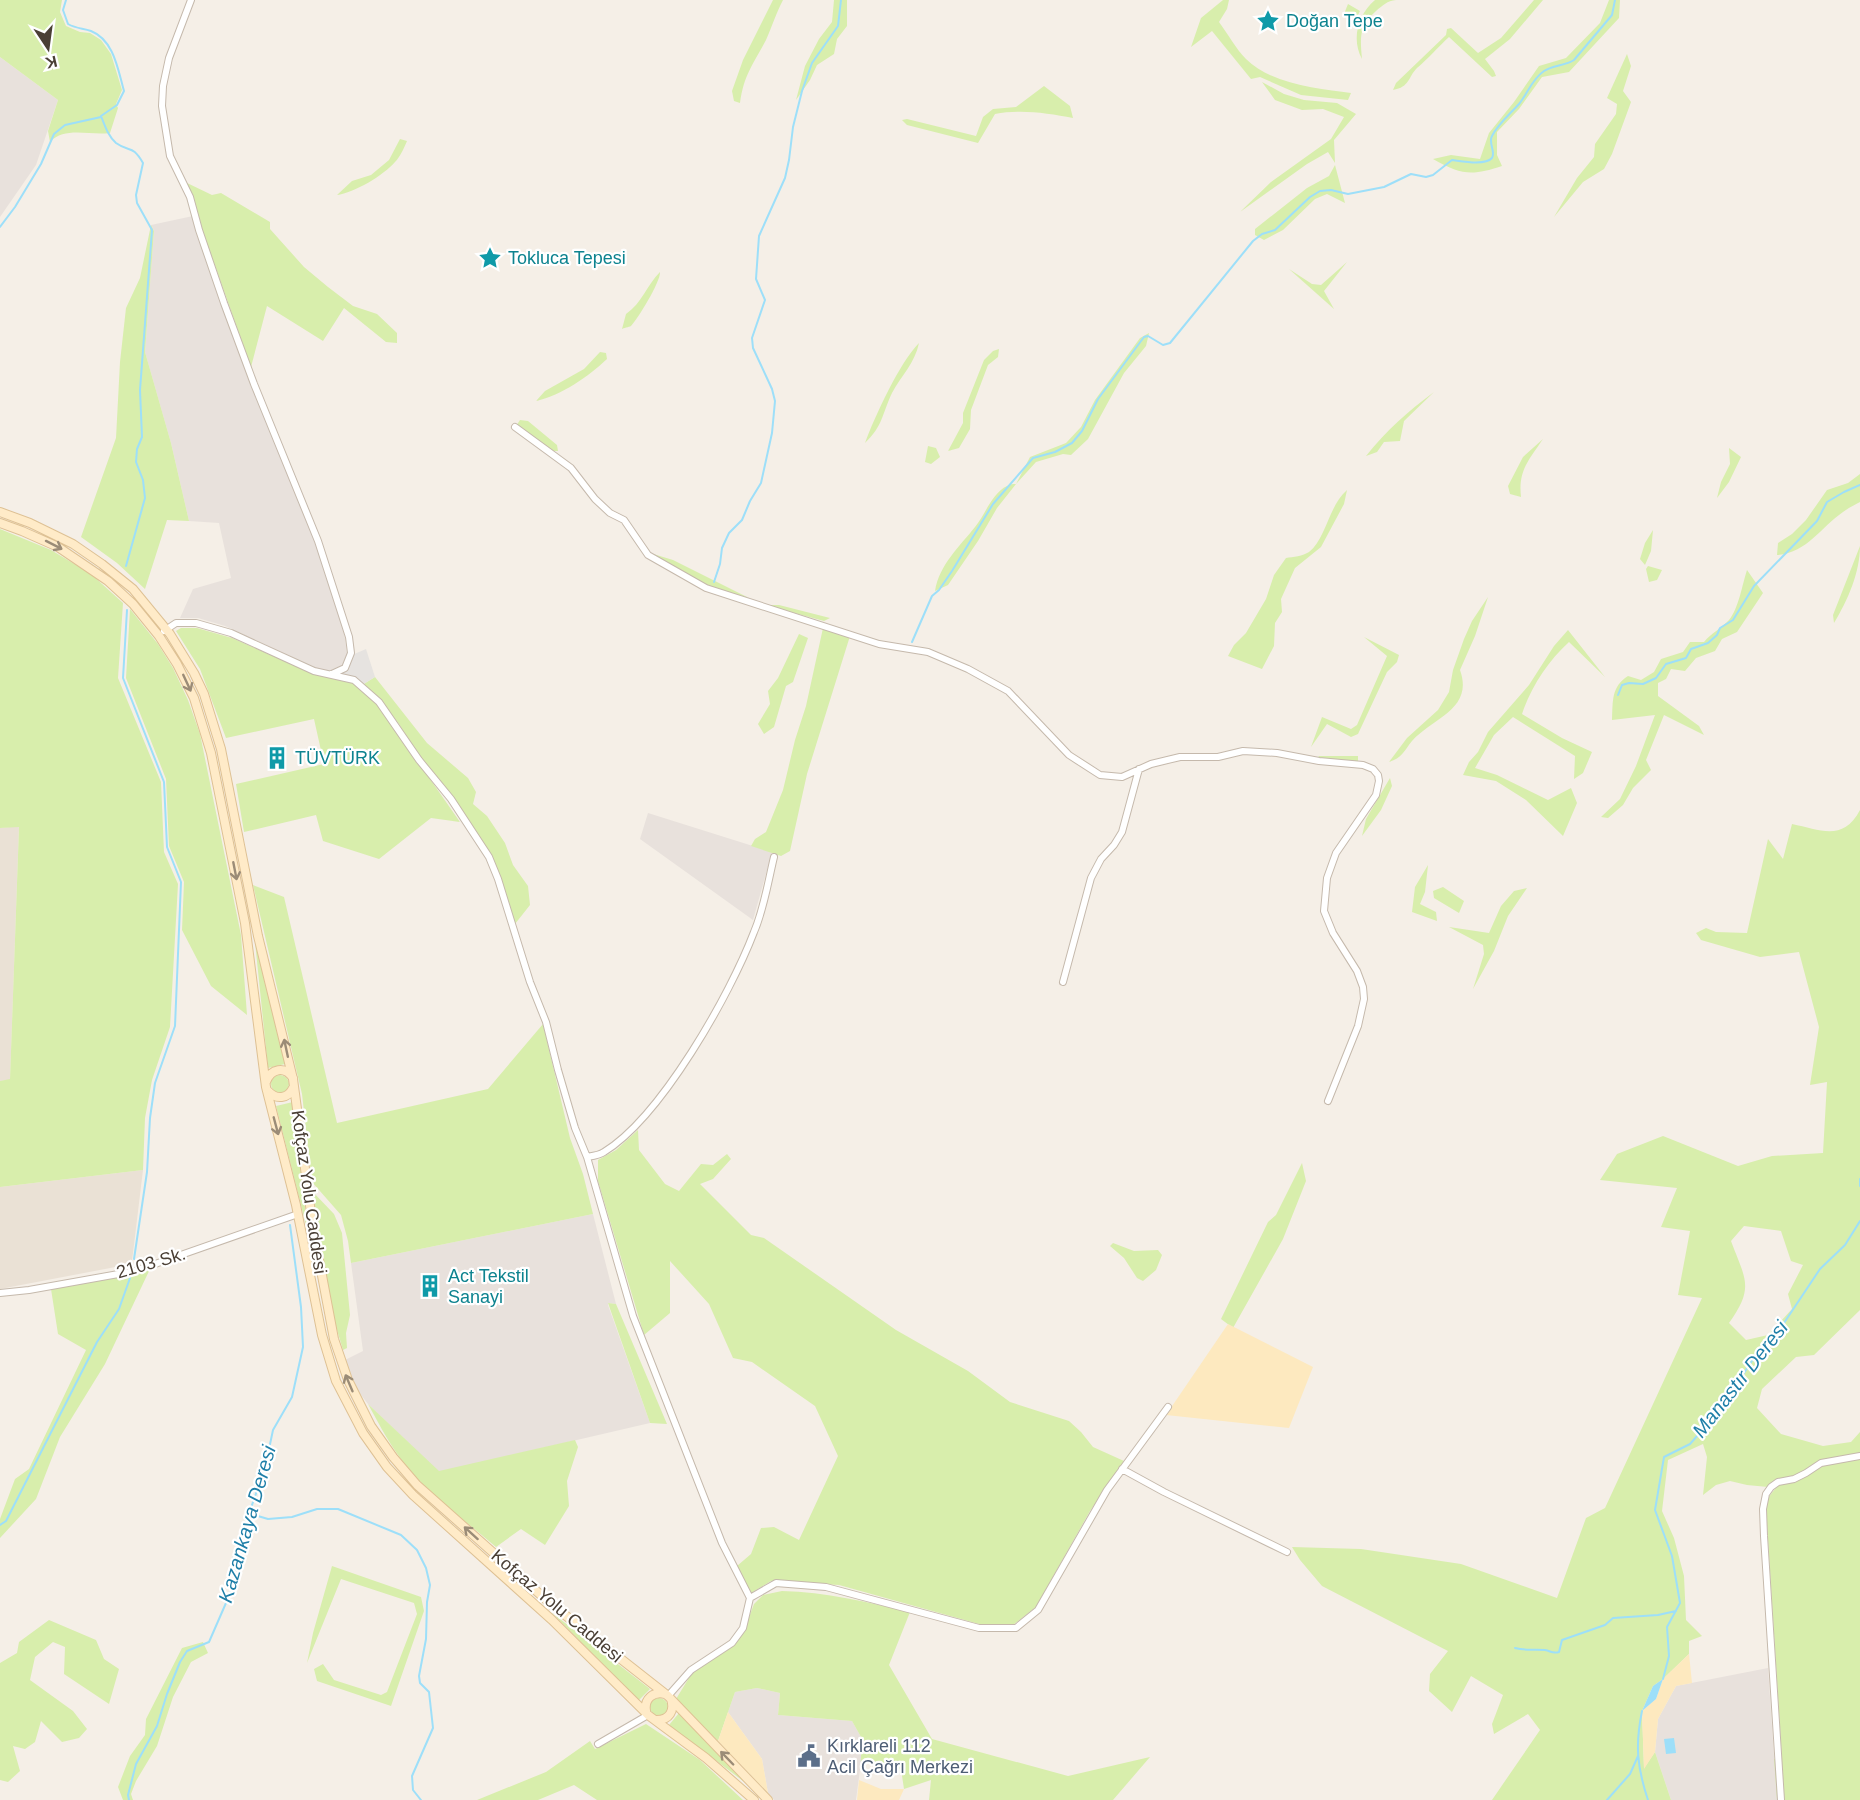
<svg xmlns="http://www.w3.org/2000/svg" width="1860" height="1800" viewBox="0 0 1860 1800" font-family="Arial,sans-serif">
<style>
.residential{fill:#eae1d5}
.industrial{fill:#e8e1dc}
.green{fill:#d8eeac;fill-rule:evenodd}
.sand{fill:#fde9bf}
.parking{fill:#e6e3e0}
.water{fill:#9ddff9}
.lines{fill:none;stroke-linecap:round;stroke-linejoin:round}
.stream{stroke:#9ddff9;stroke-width:2}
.street-casing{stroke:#c5b9ac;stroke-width:8}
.secondary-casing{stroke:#dec194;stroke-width:10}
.street{stroke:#fff;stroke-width:6}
.secondary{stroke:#ffebc8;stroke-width:8}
.oneway{stroke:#9b8c77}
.labels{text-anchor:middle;stroke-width:4.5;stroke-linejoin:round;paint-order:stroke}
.culture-label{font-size:18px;fill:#0d838f;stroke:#fff;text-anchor:start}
.street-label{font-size:18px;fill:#4a3f35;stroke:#fff}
.service-label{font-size:18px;fill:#4e5e75;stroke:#fff;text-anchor:start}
.water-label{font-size:20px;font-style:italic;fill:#1f7fa8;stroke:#fff}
</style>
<rect width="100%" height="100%" fill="#f5efe7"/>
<path class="residential" d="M19 826 10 1080 0 1081V828Z
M143 1170 132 1261 126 1265 0 1289V1187Z"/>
<path class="industrial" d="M0 57 58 100 36 165 0 217Z
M193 216 280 455 316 543 344 632 347 653 342 666 330 671 315 668 225 626 198 618H180L193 589 231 578 219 523 189 521 171 443 145 352 154 231 151 225Z
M648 813 772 852 753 920 640 839Z
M593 1214 616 1304 608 1303V1305L650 1423 439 1472 368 1404 358 1391 345 1360 363 1351 351 1263Z
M1768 1668 1777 1800H1671L1655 1752 1658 1719 1676 1686Z
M757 1688 780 1693 778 1715 852 1721 861 1737V1762L856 1800H774L768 1793 762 1759 728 1712 735 1692Z"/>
<path class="green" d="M0 0H62L60 12 66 26 80 32 90 33 101 40 111 54 122 90 116 104 118 108 110 133C90 136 65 126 50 142L48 131 58 100 0 57Z
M773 0H783C776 13 772 27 766 40 753 65 744 74 740 103L734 101 732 91 743 60Z
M834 0H847V26L837 39 834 54 817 65 810 80 796 100 805 66 819 39 832 22Z
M1223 0H1229L1227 9 1219 22C1228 34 1236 49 1246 59 1271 84 1319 89 1351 93L1348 100 1301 95 1260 77 1251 79 1212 31 1191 47 1201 18Z
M1375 0H1396C1387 1 1383 5 1376 11 1359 26 1360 37 1362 59 1351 39 1358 14 1375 0Z
M1534 0H1543L1510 39 1485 59 1494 71 1496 76 1492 77 1449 37C1438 47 1429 58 1417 68 1408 77 1410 87 1393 90L1396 83 1446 35 1447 29 1451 28 1478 53 1501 38Z
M1609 0H1620L1619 18 1569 72 1542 77 1519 109 1497 132V155L1502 166C1472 176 1461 175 1433 159L1451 155 1480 159 1489 133 1514 102 1539 66 1566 58 1600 23Z
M1348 4 1360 11 1354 23 1344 14Z
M1627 54 1631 66 1623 91 1631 102 1612 154 1604 169 1583 182 1554 217 1577 178 1594 157 1595 144 1616 114 1617 104 1607 98Z
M1262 82 1284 94 1304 100 1337 103 1356 114 1334 140 1335 163 1328 152 1307 164 1240 212 1271 182 1331 139 1344 117 1323 109 1302 110 1275 100Z
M1044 86 1070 106 1073 118C1048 113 1020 109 995 114L978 143 907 125 902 120 907 119 976 136 983 117 993 109 1016 107Z
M400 139 407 141C404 148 400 157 395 162 384 175 354 193 337 195L352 181 371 175 389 160Z
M1335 165 1345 203 1327 194 1315 199 1283 230 1264 240 1255 235V229L1307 188 1329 176Z
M185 182 212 195 221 193 270 222V229L304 267 328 287 353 306 377 314 397 333V343L386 342 344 308 323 341 267 306 251 367 203 232 193 196Z
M151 225 154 231 145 352 171 443 189 521 167 520 145 589 117 563 81 537 116 438 120 362 126 308 140 278Z
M1347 262 1324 291 1334 309 1289 269 1312 284 1321 285Z
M660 272C661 281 638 319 631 326 629 327 623 328 622 329L626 314C642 303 647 285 660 272Z
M1149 333 1146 346 1124 373 1088 439 1071 455 1063 454 1036 462 1016 484 997 508 978 541 948 585 935 591C939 565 960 546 975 527 985 515 992 493 1007 486 1010 484 1013 484 1016 484L1030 457 1066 443 1081 427 1095 400 1140 338Z
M919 343C915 363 901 376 892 393 882 414 883 426 865 443 875 416 900 362 919 343Z
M999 349 998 357 988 365 971 410 970 429 959 448 948 451 963 423V413L984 360 993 351Z
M600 352 606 353 607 359C588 377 562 395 536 401L545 391 584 369Z
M1434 392 1404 421 1400 441 1384 442 1377 452 1366 456C1387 430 1407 412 1434 392Z
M520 420 528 421 557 445 558 451H553L516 426Z
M1543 439C1529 460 1518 470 1521 497L1510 494 1508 486 1523 457Z
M928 446 936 448 940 457 931 464 925 462Z
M1729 448 1741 457 1729 482 1717 498 1721 482 1730 464Z
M1860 474V502C1855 505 1848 508 1843 512 1821 527 1807 553 1777 555L1778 543 1792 534 1806 520 1827 490 1848 483Z
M1347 490 1344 504 1321 547 1295 568 1281 599 1282 612 1275 623 1274 646 1262 669 1228 656 1234 645 1246 633 1266 599 1274 575 1286 558C1293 557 1303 556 1309 552 1326 539 1329 505 1347 490Z
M0 529 51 550 91 574 123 603 118 678 161 782 164 852 178 884 170 1027 152 1080 145 1118 143 1170 0 1187V1081L10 1079 19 827 0 828Z
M1653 530 1651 551 1645 565 1640 559 1645 543Z
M1860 546C1860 572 1848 600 1834 623L1833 615Z
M650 553 673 560 749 598 704 585Z
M1648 566 1662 570 1657 580 1649 582 1646 569Z
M1747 570 1763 593 1737 632 1722 639 1715 651 1696 658 1685 671 1671 669 1666 679 1658 683V696L1699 726 1704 735 1664 715 1646 760 1651 770 1633 788 1623 805 1608 818 1601 817 1620 799 1636 766 1655 715 1612 720C1613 701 1611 687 1628 676L1641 680 1654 672 1661 659 1683 652 1690 642H1704C1711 633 1722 628 1729 620 1739 608 1742 585 1747 570Z
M1488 597 1475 636 1460 670C1474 709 1433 718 1412 741 1404 751 1402 758 1389 762L1407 738 1438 710 1449 692 1453 670 1464 639 1472 621Z
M765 605H779L830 618 824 621Z
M130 609 158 644 173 668 188 700 200 734 241 935 247 1015 211 986 182 930 184 882 169 846 166 779 126 678Z
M181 628H197L232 638 312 673 353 682 377 703 460 822 431 818 379 859 323 841 316 815 244 832 236 784 324 764 314 719 226 738 200 669 176 631Z
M823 628 850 636 807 774 790 851 781 856 751 846 755 839 766 832 783 790 795 740 806 706Z
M1568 630 1605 677 1569 642C1548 661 1531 687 1522 714L1562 738 1592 752 1583 773 1574 779 1575 756 1513 717 1494 735 1475 768 1497 775 1548 800 1571 788 1577 803 1563 836 1526 800 1496 781 1463 775 1469 762 1478 752 1488 732 1529 685 1554 646Z
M799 634 808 638 793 682 786 686 774 727 764 734 758 724 770 704 768 691 778 678Z
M1364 637 1399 655 1397 662 1387 672 1358 734 1351 737 1327 724 1311 747 1322 717 1351 729 1357 725 1387 656Z
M375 677 427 743 468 778 476 792 473 804 487 816 505 843 513 865 528 886 530 905 515 924 501 878 490 855 420 759 399 724 381 701 362 685Z
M1319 756H1358V763L1317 759Z
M1390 778 1392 786 1381 810 1362 836 1366 819Z
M1860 810V1310L1814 1355 1796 1357 1762 1389 1757 1408 1781 1434 1823 1446 1851 1442 1860 1432V1453L1842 1457 1768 1487 1747 1485 1730 1481 1716 1485 1703 1495 1707 1457 1703 1444 1668 1460 1662 1511 1674 1538 1684 1576 1686 1620 1702 1636 1689 1641V1654L1663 1679 1653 1686 1642 1711 1644 1768 1655 1752 1671 1800H1492L1540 1730 1528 1714 1494 1734 1492 1724 1503 1695 1471 1676 1452 1712 1429 1691 1430 1674 1448 1651 1322 1586 1300 1560 1292 1547 1361 1549 1461 1564 1557 1598 1586 1518 1605 1508 1702 1298 1678 1295 1690 1231 1661 1227 1677 1188 1600 1180 1617 1154 1663 1136 1738 1166 1772 1156 1823 1153 1827 1082 1810 1085 1819 1027 1799 952 1760 957 1701 940 1696 933 1706 928 1716 932 1747 933 1768 839 1783 859 1792 824C1821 830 1843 842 1860 810ZM1744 1226 1781 1231 1791 1261 1803 1265 1788 1294 1792 1309 1768 1335 1746 1340 1729 1323C1755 1287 1745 1279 1731 1241Z
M1428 865 1425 892 1420 904 1436 912 1437 921 1412 912 1415 887Z
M253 885 284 897 337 1123 488 1089 543 1024 570 1138 583 1174 593 1214 351 1263 348 1241 341 1215 312 1182 302 1094Z
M1443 887 1464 901 1459 913 1434 898 1433 891Z
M1527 888 1508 916 1494 951 1473 989 1484 954 1483 945 1449 927 1489 933 1501 906 1514 891Z
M255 942 285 1064 268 1068Z
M271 1084a9 9 0 1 1 18 0a9 9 0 1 1-18 0Z
M293 1102 308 1233 276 1106Z
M638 1130 639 1150 665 1184 679 1191 701 1164 713 1165 727 1154 731 1159 713 1179 700 1184 751 1235 764 1238 896 1330 968 1371 1010 1402 1069 1421 1081 1432 1093 1447 1124 1461 1090 1511 1036 1607 1013 1625 996 1626 979 1624 839 1585 771 1581 751 1593 737 1566 751 1554 761 1528 774 1527 799 1540 838 1456 815 1406 752 1362 733 1358 709 1304 670 1261V1313L644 1335 598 1181V1160L616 1150Z
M1302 1163 1306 1181 1283 1239 1233 1328 1221 1319 1268 1222 1276 1215Z
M312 1191 334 1214 342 1233 350 1315 346 1333 347 1348 343 1350 332 1313Z
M1113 1243 1134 1251 1158 1250 1162 1255 1156 1270 1143 1281 1137 1278 1124 1258 1110 1246Z
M150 1269 105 1364 60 1437 36 1499 0 1538V1519L15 1479 29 1469 86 1350 58 1334 51 1289 136 1274Z
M608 1303 616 1304 667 1424 650 1423Z
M368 1404 439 1471 575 1440 578 1447 567 1481 569 1506 545 1545 521 1529 496 1547C467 1522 433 1498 408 1468 392 1449 380 1426 368 1404Z
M1860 1458V1800H1777L1774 1759 1782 1758 1766 1508 1767 1499 1779 1484C1796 1481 1807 1474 1823 1466 1833 1461 1848 1460 1860 1458Z
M332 1566 421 1597 424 1611 391 1706 317 1681 314 1669 323 1664 334 1680 381 1695 387 1692 417 1614 414 1603 341 1579 307 1663 313 1633Z
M782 1591C826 1592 867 1602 910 1612L889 1665 932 1739 1068 1776 1150 1757 1113 1800H929L931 1780 904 1789 901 1769 861 1762V1737L852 1721 778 1715 780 1693 757 1688 735 1692 718 1741 676 1699 692 1673 735 1645 745 1628 754 1604 763 1595Z
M551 1612 650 1689 639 1700Z
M49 1620 96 1640 104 1659 119 1669 109 1704 64 1674 65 1647 53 1642 35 1657 30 1680 73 1711 87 1729 79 1738 62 1742 41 1721 35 1742 25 1749 13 1746 20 1771 8 1782 0 1780V1663L17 1653 19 1642Z
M203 1642 208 1653 191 1662 173 1697 157 1746 136 1781 131 1794 133 1800H123L118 1787 130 1756 145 1735 146 1719 182 1648Z
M650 1707a9 9 0 1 1 18 0a9 9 0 1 1-18 0Z
M679 1713 747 1784 669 1725Z
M646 1724 700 1760 743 1800H597L574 1785 538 1800H477L546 1772 590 1741 595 1749Z"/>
<path class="sand" d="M1228 1324 1313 1367 1289 1428 1166 1415Z
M1689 1654 1692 1683 1676 1686 1658 1719 1655 1752 1644 1769 1642 1711 1656 1699 1663 1679Z
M728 1712 762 1759 768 1793 718 1741Z
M859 1780 881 1789H904L899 1800H857Z"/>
<path class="parking" d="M366 649 375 677 362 685 336 674 352 655Z"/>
<path class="water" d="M1663 1679 1656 1699 1642 1711 1653 1686Z
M1674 1738 1676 1753 1666 1754 1664 1739Z"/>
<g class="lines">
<path class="stream" d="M66 0 63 10 68 24C77 29 83 28 91 31 114 40 118 70 124 91L117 105 101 116C105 126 108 136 116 143 130 153 132 144 143 163L136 195 137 203 152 230 140 390 142 437 137 449 136 462 143 480 145 498 126 566
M0 227 15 207 41 164 54 134 65 125 101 117
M714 582 720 564 722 548 729 533 742 520 750 501 761 483 772 433 775 401 772 389 753 348 752 338 765 300 756 279 759 236 785 178 789 160 793 127 802 91 812 63 838 26 841 0
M127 610 123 678 164 782 167 847 181 882 175 1026 155 1083 150 1118 147 1172 134 1259
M912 642 932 596 939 590 952 571 993 504 1033 458 1055 452 1072 443 1082 431 1098 399 1144 337 1148 336 1163 345 1170 343 1253 241 1262 234 1275 230 1310 197 1320 191 1331 190 1348 194 1384 187 1411 174 1426 177 1433 175 1452 160C1461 161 1485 166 1492 158 1496 152 1488 143 1492 136 1498 124 1510 114 1519 104 1528 93 1532 79 1544 71 1553 65 1565 66 1574 60L1612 15 1615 0
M1618 695 1622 685 1629 683 1643 684 1656 678 1666 664 1686 658 1691 649 1708 643 1717 635 1720 628 1733 620 1754 586 1817 521 1827 502 1844 492 1860 485
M1860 1179V1186
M251 1514 268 1519 292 1517 317 1509H338L401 1535 417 1550 426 1568 430 1585 427 1602 426 1639 419 1676 420 1683 429 1692 433 1728 412 1776 413 1790 421 1800
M0 1525 6 1521 97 1342 119 1309 130 1278
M1515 1648C1526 1651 1533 1649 1545 1650 1551 1651 1552 1654 1559 1652L1562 1640 1605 1625 1613 1618 1658 1615 1676 1611
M1663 1679 1669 1656 1667 1627 1680 1603 1672 1556 1655 1510 1664 1457 1690 1444 1720 1410 1755 1356 1776 1335 1820 1269 1845 1245 1860 1221
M1642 1711C1635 1745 1637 1767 1648 1800
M129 1800 128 1795 136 1764 157 1726 167 1694 180 1662 187 1651 209 1642 236 1580 233 1559 265 1468 273 1430 292 1397 303 1347 301 1307 290 1225
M1607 1800 1630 1774 1638 1756"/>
<g class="street-casing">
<path id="street" d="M191 0 169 58 163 86 162 106 170 156 190 197 199 230 224 303 254 384 318 541 349 637 351 653 345 668 332 674
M515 427 571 468 595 499 610 513 624 520 648 555 706 588 879 644 928 652 968 669 1008 691 1069 755 1100 775 1122 777 1151 764 1180 757H1218L1243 751 1277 753 1319 761 1363 765 1373 769 1378 775 1379 781 1376 795 1336 853 1327 878 1324 911 1333 933 1357 971 1363 987 1364 999 1358 1026 1328 1101
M164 631 176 623H196L231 633 314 671 354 680 379 702 419 760 451 799 489 857 498 879 530 982 546 1022 558 1070 575 1128 587 1157 633 1316 722 1543 750 1598
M1063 982 1091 878 1101 859 1114 845 1122 832 1139 769
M587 1157C593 1156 600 1155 604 1152 661 1117 730 995 754 932 764 909 768 882 774 857
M0 1293 29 1290 135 1271 298 1214
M1122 1469 1164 1492 1287 1552
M668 1696 691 1670 732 1643 743 1628 750 1598 776 1583 826 1587 979 1628H1016L1038 1610 1107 1490 1168 1407
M598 1744 648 1715
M1781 1800 1764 1536 1763 1509 1766 1494 1771 1487 1778 1482 1794 1479 1806 1473 1821 1463 1860 1456"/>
</g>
<g class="secondary-casing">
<path id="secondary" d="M0 512 30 523 73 544 102 564 133 589 170 634 194 673 204 694 221 749 258 936 293 1079 313 1228 334 1339 348 1380 371 1426 393 1457 417 1485 551 1604 668 1696 768 1800
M0 523 22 531 58 547 108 581 133 604 159 636 177 664 194 698 211 753 245 923 266 1087 296 1205 322 1335 336 1381 363 1433 387 1467 413 1495 552 1620 648 1715 706 1758 754 1800
M266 1082C271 1068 285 1066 293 1078
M268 1091C276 1100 288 1099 293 1088
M646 1711C644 1699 653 1691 665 1694
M657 1720C669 1720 675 1711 671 1699"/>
</g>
<use href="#street" class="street"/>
<use href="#secondary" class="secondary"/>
</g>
<defs><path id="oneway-shaft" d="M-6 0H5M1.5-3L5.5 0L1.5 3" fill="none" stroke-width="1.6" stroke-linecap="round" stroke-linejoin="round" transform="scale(1.5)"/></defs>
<g class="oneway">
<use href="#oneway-shaft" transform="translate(54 545) rotate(27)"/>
<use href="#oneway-shaft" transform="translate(187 683) rotate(65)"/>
<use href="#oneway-shaft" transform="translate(235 871) rotate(79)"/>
<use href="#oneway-shaft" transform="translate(286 1048) rotate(-102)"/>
<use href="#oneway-shaft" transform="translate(276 1126) rotate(75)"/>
<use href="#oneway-shaft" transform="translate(349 1383) rotate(-113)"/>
<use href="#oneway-shaft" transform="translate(471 1533) rotate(-138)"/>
<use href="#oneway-shaft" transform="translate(727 1758) rotate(-134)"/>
</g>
<defs>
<g id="sight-bare" transform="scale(1.8)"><path d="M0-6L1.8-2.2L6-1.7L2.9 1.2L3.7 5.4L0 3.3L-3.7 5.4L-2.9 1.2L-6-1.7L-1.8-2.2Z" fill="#0f9aa8" stroke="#fff" stroke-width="2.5" paint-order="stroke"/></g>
<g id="building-bare" transform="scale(1.8)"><path d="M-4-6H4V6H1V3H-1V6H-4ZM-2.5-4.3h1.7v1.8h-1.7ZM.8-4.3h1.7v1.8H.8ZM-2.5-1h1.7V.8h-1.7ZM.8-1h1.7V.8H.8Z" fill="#0f9aa8" stroke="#fff" stroke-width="2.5" paint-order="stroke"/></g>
<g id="civic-bare" transform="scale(1.8)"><path d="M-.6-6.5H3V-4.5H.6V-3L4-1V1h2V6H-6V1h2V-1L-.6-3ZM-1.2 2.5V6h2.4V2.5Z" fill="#5c6f8a" stroke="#fff" stroke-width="2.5" paint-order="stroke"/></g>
</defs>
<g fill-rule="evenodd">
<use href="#sight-bare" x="1268" y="21"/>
<use href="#sight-bare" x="490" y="258"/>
<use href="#building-bare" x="277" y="758"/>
<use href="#building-bare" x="430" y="1286"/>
<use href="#civic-bare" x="809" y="1756"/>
</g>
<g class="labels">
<g class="culture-label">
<text x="1286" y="27">Doğan Tepe</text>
<text x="508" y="264">Tokluca Tepesi</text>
<text x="295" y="764">TÜVTÜRK</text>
<text x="448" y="1282">Act Tekstil<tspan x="448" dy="21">Sanayi</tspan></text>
</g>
<g class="street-label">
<text transform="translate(309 1192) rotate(82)" y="6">Kofçaz Yolu Caddesi</text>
<text transform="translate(151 1263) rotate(-16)" y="6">2103 Sk.</text>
<text transform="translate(557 1606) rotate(40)" y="6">Kofçaz Yolu Caddesi</text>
</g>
<g class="service-label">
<text x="827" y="1752">Kırklareli 112<tspan x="827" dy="21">Acil Çağrı Merkezi</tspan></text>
</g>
<g class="water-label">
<text transform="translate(1740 1379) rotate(-52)" y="7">Manastır Deresi</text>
<text transform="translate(247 1524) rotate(-74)" y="7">Kazankaya Deresi</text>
</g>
</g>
<g transform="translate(48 48) rotate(167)" stroke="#ffffff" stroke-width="4.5" paint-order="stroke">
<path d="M0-4.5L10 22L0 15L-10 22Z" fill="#4a3f35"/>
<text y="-9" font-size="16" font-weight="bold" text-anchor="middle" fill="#4a3f35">K</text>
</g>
</svg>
